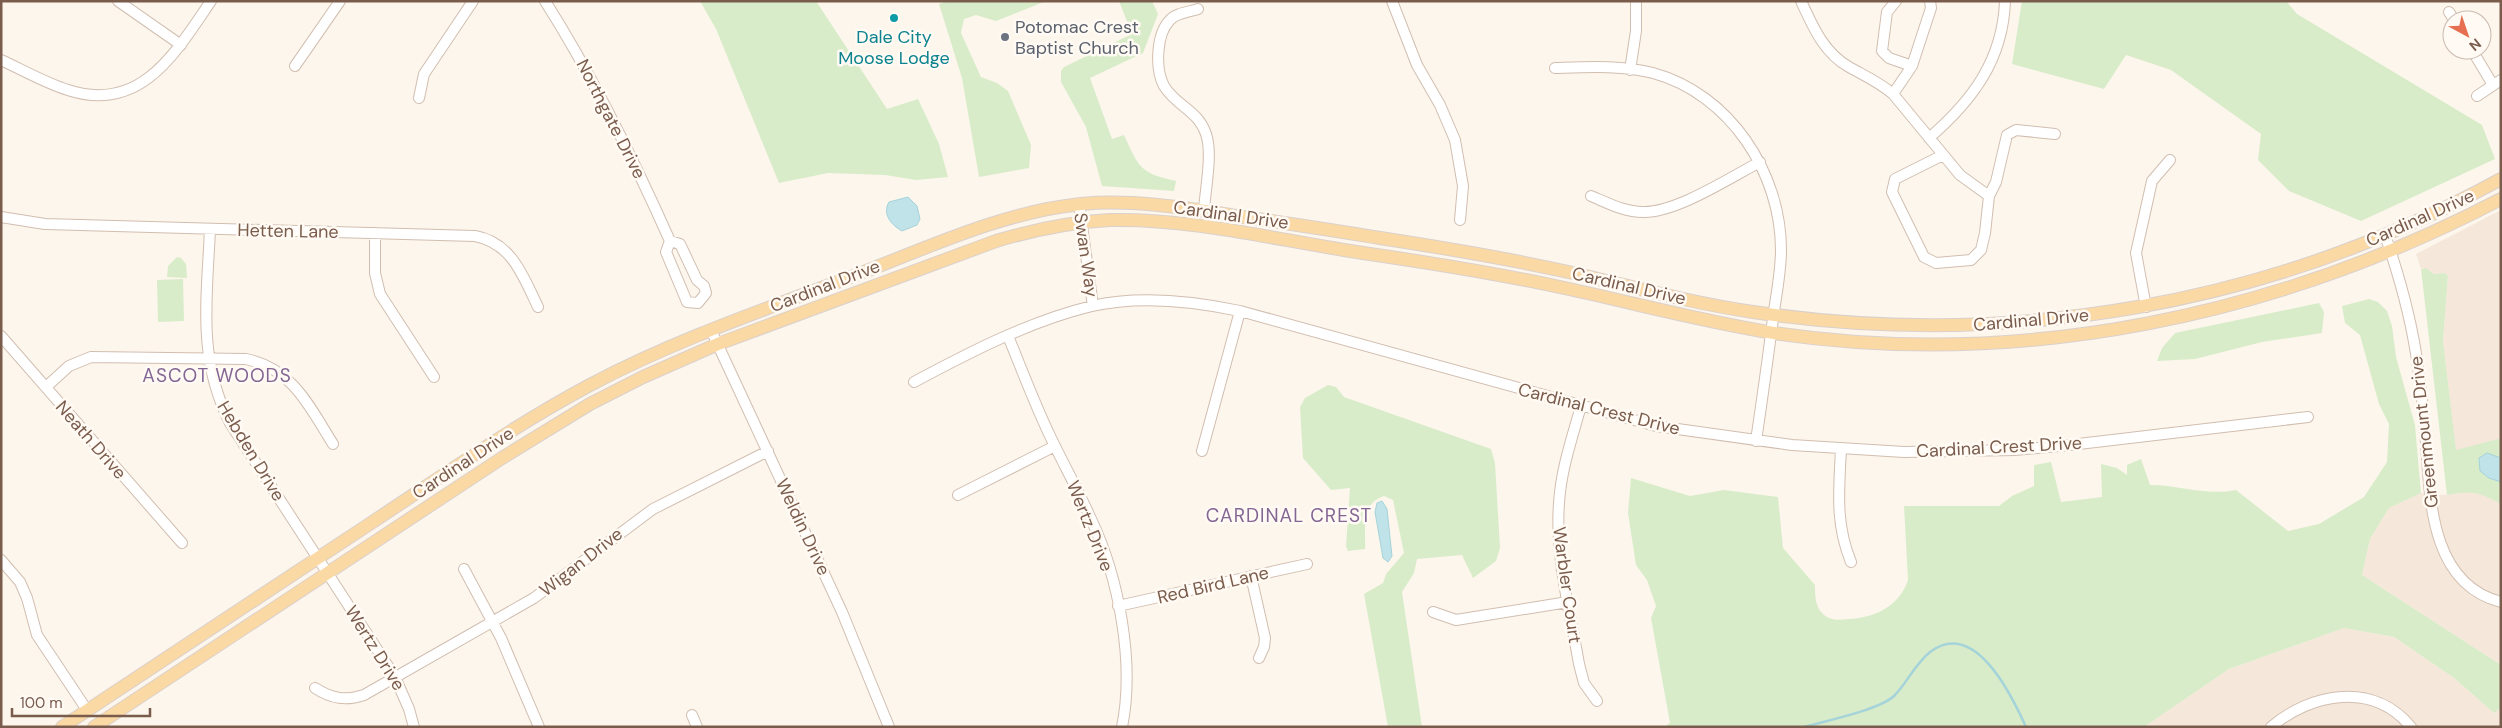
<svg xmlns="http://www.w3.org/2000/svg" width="2502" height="728" viewBox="0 0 2502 728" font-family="'DM Sans',sans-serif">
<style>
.residential{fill:#f5e8da}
.green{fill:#d8ecc9}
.water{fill:#bfe3e8;stroke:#a5d3da}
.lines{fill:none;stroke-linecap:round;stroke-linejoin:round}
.stream{stroke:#a5d3da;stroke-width:2.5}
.minor-casing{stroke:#d1beb0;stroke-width:12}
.major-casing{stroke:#dad1cd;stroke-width:14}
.minor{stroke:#fff;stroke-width:10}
.major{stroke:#fbd9a5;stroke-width:12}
.culture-dot{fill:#0f9aa8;stroke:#fffaf3;stroke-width:2}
.worship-dot{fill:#6b7280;stroke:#fffaf3;stroke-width:2}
.labels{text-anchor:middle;stroke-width:5;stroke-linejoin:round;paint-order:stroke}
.worship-label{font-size:18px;fill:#5b616d;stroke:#fffaf3;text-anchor:start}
.culture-label{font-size:18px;fill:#0d838f;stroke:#fffaf3}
.street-label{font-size:18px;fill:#7a5c4d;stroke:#fffaf3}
.neighbourhood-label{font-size:19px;letter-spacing:1px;fill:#846695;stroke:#fffaf3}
</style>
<rect width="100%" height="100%" fill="#fdf6ec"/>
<path class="residential" d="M2501 210V665L2362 575 2370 539 2389 508 2421 493 2447 495 2464 491 2458 472 2443 341 2448 276 2445 273 2434 274 2426 268 2421 269 2416 254Z
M2344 628 2394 637 2454 678 2494 713 2501 708V727H2144L2229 669Z"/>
<path class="green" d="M700 1H816L887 109 918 99 939 144 948 177 916 180 885 175 828 173 779 183 716 29Z
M948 1H1046L996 21 976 15 964 19 961 33 981 77 997 83 1008 91 1031 145 1029 168 979 177 962 78 939 4Z
M1119 1H1152L1158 14 1143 53 1090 78 1112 139 1124 135C1139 167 1139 173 1176 181L1174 191 1102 186 1086 127 1061 82V71L1064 67 1132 34Z
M2022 1H2286L2297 14 2482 125 2495 159 2361 221 2289 191 2258 160 2261 134 2171 70 2126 55 2104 89 2012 64Z
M177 257 181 258 186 264 187 278 167 277 168 266Z
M2426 268 2434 274 2445 273 2448 276 2443 341 2456 450 2498 439 2501 441V504C2480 492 2471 490 2447 495L2421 269Z
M183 279 184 321 158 322 157 280Z
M2369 299 2378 302 2387 311 2392 326 2396 357 2415 425 2421 493 2389 508 2370 539 2362 575 2501 665V708L2494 713 2454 678 2394 637 2344 628 2229 669 2144 727H1664L1670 723 1651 618 1656 606 1647 580 1636 565 1628 513 1631 478 1690 496 1724 490 1778 497 1783 548 1815 585C1815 595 1815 607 1823 614 1830 621 1839 620 1848 619 1874 618 1899 607 1908 580L1904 506H1999L2012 496 2034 486V465L2051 462 2061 502 2102 497 2101 464 2117 468 2127 475V465L2141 459 2150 485C2180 485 2206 496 2236 490L2288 531 2319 524 2364 497 2387 462 2389 424 2379 404 2360 335 2345 323 2342 306Z
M2319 303 2324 312 2322 333 2262 342 2195 359 2157 361 2162 348 2175 333Z
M1328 385 1336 387 1344 397 1491 449 1495 463 1500 548 1496 561 1473 578 1462 555 1417 559 1414 573 1402 592 1422 727H1388L1364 594 1383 583 1386 574 1404 553 1393 500 1384 496C1360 504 1366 527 1365 549L1348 551 1346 546 1350 488 1331 490 1303 458 1300 407 1305 398Z"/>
<path class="water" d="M908 197 917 206 920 219 917 225 902 231C891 225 882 214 889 202Z
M2487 453 2501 458V482L2489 478 2480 471 2479 458Z
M1382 501 1387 509 1392 556 1388 562 1383 558 1375 512 1377 503Z"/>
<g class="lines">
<path class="stream" d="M1804 727C1825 721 1879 710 1894 696 1907 683 1915 664 1930 652 1975 618 2012 696 2026 727"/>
<g class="minor-casing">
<path id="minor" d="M118 1 181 45
M545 1C594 78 633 158 670 241L666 252 687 302 698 303 706 293 704 286 697 280 680 244 670 241
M1392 1 1417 65 1440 105 1455 140 1463 186 1460 220
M1801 1C1813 27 1824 53 1849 67 1865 76 1879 82 1893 94L1960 175 1989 196
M1896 1 1887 12 1882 51 1889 58 1912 66
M1198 9C1189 12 1176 13 1170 20 1156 34 1155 69 1164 86 1176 106 1198 110 1206 134 1213 154 1205 190 1204 211
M2449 12 2454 20
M2472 50 2493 85
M1 60C23 70 45 83 68 90 141 114 176 52 211 1
M295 66 340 1
M1555 68C1587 67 1622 65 1653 73 1730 94 1781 173 1781 250 1781 273 1776 296 1773 318 1768 359 1762 400 1756 441
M1630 70 1636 31V1
M1893 94 1912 66 1931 8 1930 1
M2477 96 2501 80
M419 98 424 74 473 1
M1929 138C1972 101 2003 60 2005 1
M1943 155 1895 179 1892 192 1924 257 1936 263 1971 260 1981 250 1985 233 1989 196 1996 182 2007 135 2016 130 2055 134
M1591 196C1608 203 1624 212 1643 212 1676 213 1729 178 1760 162
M1079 204 1093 306
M1 217 45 224 475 236C512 243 523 276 538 307
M210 229C207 299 197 358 230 423L395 677 409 709 414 727
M375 233V273L380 294 434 377
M2385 235C2400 278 2412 322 2418 367 2422 393 2424 418 2426 443 2430 501 2431 584 2501 602
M2146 307 2136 253 2152 181 2170 160
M711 330 842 612 889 727
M1 336 182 543
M1008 336C1022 370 1035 405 1051 438 1064 465 1079 492 1091 519 1119 578 1135 663 1122 727
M914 382C970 352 1030 321 1092 306 1140 295 1193 301 1240 311L1656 426 1792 445 1904 452 2015 450 2070 445 2308 417
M46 387 69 366 91 357 246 359C293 369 309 406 333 444
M1581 406C1572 438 1561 470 1559 503 1555 557 1570 611 1579 664L1584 683 1597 701
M1841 449C1839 490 1835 523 1851 562
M1202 451 1240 311
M958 495 1055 446
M1 560 20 582 27 598 37 635 87 710
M464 569 501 638 539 727
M1251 576 1265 638 1264 647 1259 658
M1118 606 1307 564
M1433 612 1456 620 1568 602
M315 688C332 699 346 701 364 695L534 598 653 509 768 451
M692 715 697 727
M2271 727C2311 693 2373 681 2411 727"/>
</g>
<g class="major-casing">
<path id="major" d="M62 727C164 659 266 592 368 525 441 477 513 426 590 385 675 340 766 309 856 275 929 247 1003 212 1081 204 1133 199 1186 208 1237 216 1285 223 1332 230 1380 238 1445 248 1510 259 1573 273 1633 287 1692 303 1753 312 2011 350 2272 305 2501 179
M94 727 502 458 590 404 643 377 718 344 996 241C1033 230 1071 222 1110 220 1191 218 1282 241 1363 253 1432 263 1501 274 1569 289 1638 304 1705 322 1774 333 2024 370 2279 315 2501 199"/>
</g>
<use href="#minor" class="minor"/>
<use href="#major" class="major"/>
</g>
<circle class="culture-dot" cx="894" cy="18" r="5"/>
<circle class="worship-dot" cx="1005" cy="37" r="5"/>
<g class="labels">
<g class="worship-label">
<text x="1015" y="33">Potomac Crest<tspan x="1015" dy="21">Baptist Church</tspan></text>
</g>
<g class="culture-label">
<text x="894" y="43">Dale City<tspan x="894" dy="21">Moose Lodge</tspan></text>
</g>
<g class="street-label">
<text transform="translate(611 119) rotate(63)" y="6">Northgate Drive</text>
<text transform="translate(1231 215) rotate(8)" y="6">Cardinal Drive</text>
<text transform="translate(2420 218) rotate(-24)" y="6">Cardinal Drive</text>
<text transform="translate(288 231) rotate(1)" y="6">Hetten Lane</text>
<text transform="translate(1086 255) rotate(82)" y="6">Swan Way</text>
<text transform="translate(825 286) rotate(-21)" y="6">Cardinal Drive</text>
<text transform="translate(1629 286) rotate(13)" y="6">Cardinal Drive</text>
<text transform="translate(2031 320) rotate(-5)" y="6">Cardinal Drive</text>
<text transform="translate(1599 409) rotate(14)" y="6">Cardinal Crest Drive</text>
<text transform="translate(2424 432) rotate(-96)" y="6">Greenmount Drive</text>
<text transform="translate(91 440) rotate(49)" y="6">Neath Drive</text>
<text transform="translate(1999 447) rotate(-3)" y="6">Cardinal Crest Drive</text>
<text transform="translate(251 451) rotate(59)" y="6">Hebden Drive</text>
<text transform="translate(463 463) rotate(-33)" y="6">Cardinal Drive</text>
<text transform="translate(1090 526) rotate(68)" y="6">Wertz Drive</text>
<text transform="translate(803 527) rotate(65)" y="6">Weldin Drive</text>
<text transform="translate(581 562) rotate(-38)" y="6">Wigan Drive</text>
<text transform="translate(1213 585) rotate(-13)" y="6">Red Bird Lane</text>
<text transform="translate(1567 585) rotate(82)" y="6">Warbler Court</text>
<text transform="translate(375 648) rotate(58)" y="6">Wertz Drive</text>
</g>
<g class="neighbourhood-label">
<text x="217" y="382">ASCOT WOODS</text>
<text x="1289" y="522">CARDINAL CREST</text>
</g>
</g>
<rect width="2502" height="728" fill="none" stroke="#7a5c4d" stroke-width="5"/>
<g transform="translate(2467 35) rotate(140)"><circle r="24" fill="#fffaf3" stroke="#cabbb1"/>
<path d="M0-4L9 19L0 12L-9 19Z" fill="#e76f51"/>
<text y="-8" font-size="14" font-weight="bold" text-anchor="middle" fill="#7a5c4d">N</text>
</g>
<path d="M12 708v8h138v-8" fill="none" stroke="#7a5c4d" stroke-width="2.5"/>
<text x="20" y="708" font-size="15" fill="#7a5c4d" stroke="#fffaf3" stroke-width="4" paint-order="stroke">100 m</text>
</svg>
